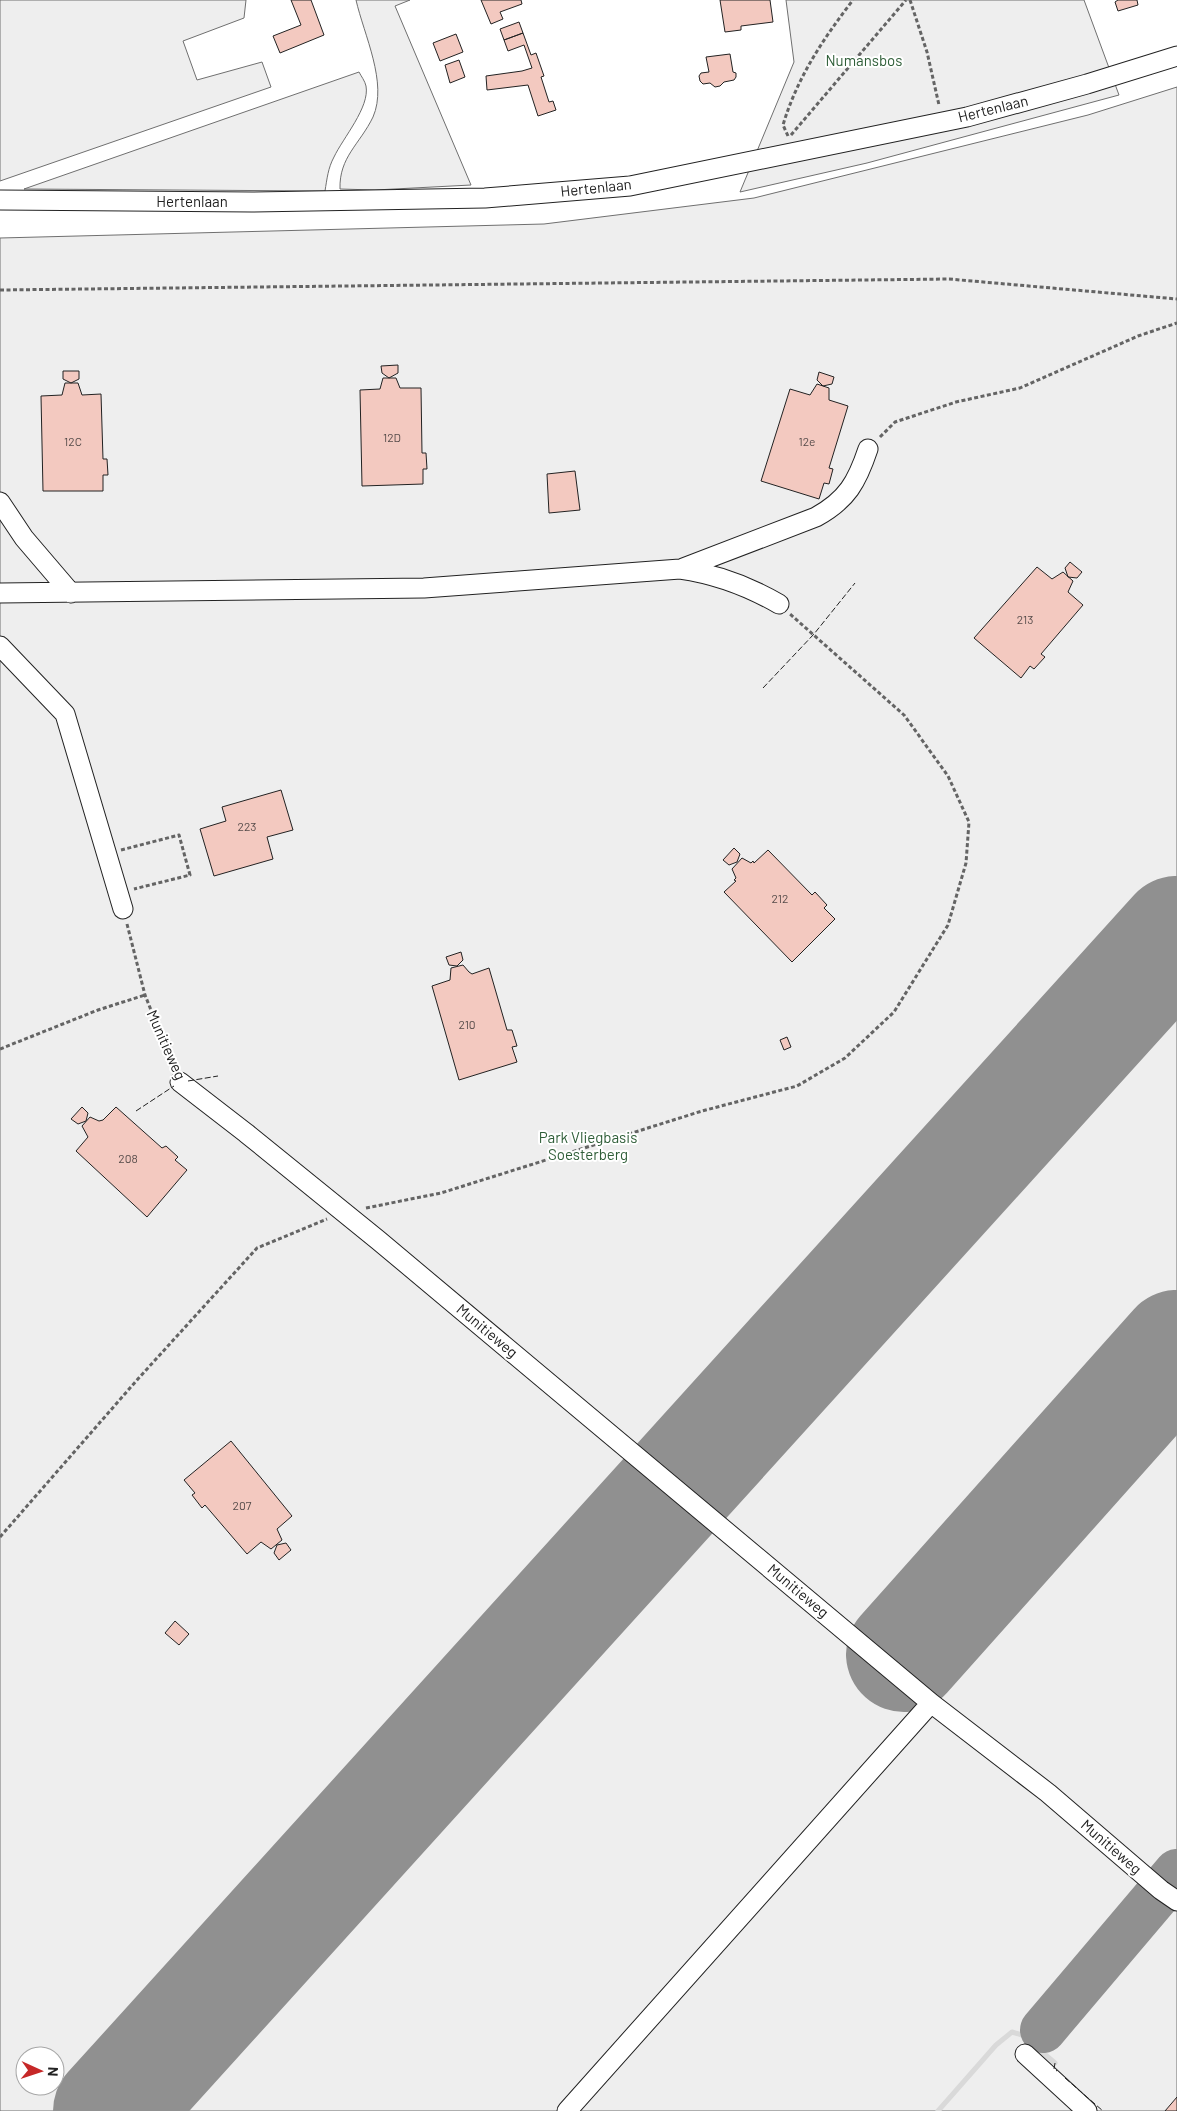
<svg xmlns="http://www.w3.org/2000/svg" width="1177" height="2111" viewBox="0 0 1177 2111" font-family="Barlow,sans-serif">
<style>
.green{fill:#eee;stroke:#6f6f6f;fill-rule:evenodd}
.lines{fill:none;stroke-linecap:round;stroke-linejoin:round}
.stream{stroke:#d9d9d9;stroke-width:5}
.taxiway{stroke:#909090;stroke-width:46}
.runway{stroke:#909090;stroke-width:116}
.building{fill:#f3c9c0;stroke:#222}
.minor-casing{stroke:#222;stroke-width:21}
.path{stroke:#646464;stroke-width:3;stroke-dasharray:4 2.5;stroke-linecap:butt}
.minor{stroke:#fff;stroke-width:19}
.fence{stroke:#222;stroke-width:1;stroke-dasharray:6 2.5;stroke-linecap:butt}
.labels{text-anchor:middle;stroke-width:4;stroke-linejoin:round;paint-order:stroke}
.number-label{font-size:12px;fill:#564c4a}
.park-label{font-size:15px;fill:#2f5e38;stroke:#fff}
.street-label{font-size:15px;fill:#222;stroke:#fff}
</style>
<rect width="100%" height="100%" fill="#fff"/>
<path class="green" d="M0 0H246L244 18 183 41 197 80 262 62 271 87 0 181Z
M356 0H410L395 6 471 185 375 190 340 189C339 157 360 144 373 117 388 83 364 35 356 0Z
M786 0H1084L1119 95 867 163 740 192 794 62Z
M359 72C361 76 365 81 366 86 370 107 343 138 334 157 328 168 327 179 325 191L24 189Z
M1177 87V2111H0V238L544 224 754 198 1088 115ZM25 2056H55V2086H25Z"/>
<g class="lines">
<path class="stream" d="M938 2111 996 2045 1012 2032 1022 2035 1055 2063"/>
<path class="taxiway" d="M1043 2030 1177 1872"/>
<path class="runway" d="M904 1654 1177 1348
M111 2111 1177 934"/>
</g>
<path class="building" d="M291 0H311L324 35 280 53 273 36 301 25Z
M481 0H521L522 4 500 12 503 19 491 24Z
M720 0H770L773 22 741 26V30L725 32Z
M1118 0H1137L1138 5 1118 11 1115 2Z
M519 22 523 33 504 40 500 29Z
M523 33 531 55 536 53 544 76 541 77 549 102 553 101 556 110 538 116 528 85 487 90 486 76 522 71 532 68 524 45 508 51 504 40Z
M456 34 463 52 440 61 433 43Z
M730 54 733 72 736 73V77L734 80 724 82 720 86 715 87 710 83 703 84 700 81 699 76 701 73 709 72 706 57Z
M459 60 465 77 450 83 445 65Z
M398 365V373L389 378 382 373 381 366Z
M63 371H79V379L71 383 63 379Z
M819 372 834 377 832 384 823 386 817 380Z
M383 378H396L400 388H421L422 453H426L427 469H423V484L362 486 360 390 380 389Z
M65 383H78L82 395 101 394 103 459H107L108 475H103V491H43L41 396 62 395Z
M817 384 829 388V400L848 406 829 468 833 469 829 484 824 483 819 499 761 481 790 389 810 395Z
M575 471 580 510 549 513 547 474Z
M1070 562 1082 572 1077 578 1068 577 1065 568Z
M1037 567 1052 579 1063 572 1073 581 1068 592 1083 605 1041 654 1045 657 1034 669 1030 666 1021 678 974 638Z
M281 790 293 830 267 837 273 859 214 876 200 829 226 821 222 807Z
M734 848 740 854 737 862 729 865 723 860Z
M768 850 812 895 815 892 827 905 824 908 835 919 792 962 724 892 736 881 734 880 736 878 732 869 742 858 751 863 753 861 754 863Z
M461 952 463 960 457 966 449 965 446 957Z
M463 965 469 972 472 974 489 968 507 1030H512L517 1046 512 1047 517 1062 459 1080 432 986 450 980 451 968Z
M787 1037 791 1047 784 1050 780 1040Z
M82 1107 88 1113 86 1121 78 1124 71 1119Z
M116 1107 162 1148 166 1146 178 1157 175 1160 187 1170 147 1217 76 1151 88 1137 82 1126 90 1117 99 1121 103 1120Z
M231 1441 292 1516 277 1529 282 1540 271 1549 261 1542 247 1554 205 1505 202 1508 192 1495 195 1493 184 1480Z
M286 1543 291 1550 279 1560 274 1553 277 1545Z
M175 1621 189 1634 179 1645 165 1633Z
M1177 2097V2111H1165Z"/>
<g class="lines">
<g class="minor-casing">
<path id="minor" d="M0 200 252 202 485 198 630 186 967 117 1087 84 1177 56
M0 502 24 538 71 593
M683 568 816 517C847 500 857 482 868 449
M0 593 424 588 680 569C715 574 748 586 779 604
M0 646 65 714 123 909
M180 1082 246 1133 378 1240 931 1703 1048 1793 1161 1890 1177 1901
M1025 2054 1087 2111
M567 2111 931 1703"/>
</g>
<path class="path" d="M910 0 927 52 939 105
M791 135 906 0
M788 136 783 125C797 78 823 39 853 0
M0 290 949 279 1177 299
M880 437 895 422 956 402 1020 388 1138 336 1177 323
M121 850 179 835 190 875 134 889
M127 924 145 995 174 1068
M0 1049 98 1010 145 995
M366 1208 441 1193 702 1111 797 1086 845 1058 894 1012 948 925 966 863 969 822 948 776 904 715 790 614
M0 1537 137 1380 257 1248 327 1219"/>
<use href="#minor" class="minor"/>
<path class="fence" d="M763 688 814 634 855 583
M188 1081 218 1076
M136 1111 174 1086
M1055 2063 1054 2069 1057 2071
M1065 2078 1103 2111"/>
</g>
<g class="labels">
<g class="number-label">
<text x="392" y="442">12D</text>
<text x="73" y="446">12C</text>
<text x="807" y="446">12e</text>
<text x="1025" y="624">213</text>
<text x="247" y="831">223</text>
<text x="780" y="903">212</text>
<text x="467" y="1029">210</text>
<text x="128" y="1163">208</text>
<text x="242" y="1510">207</text>
</g>
<g class="park-label">
<text x="864" y="66">Numansbos</text>
<text x="588" y="1143">Park Vliegbasis<tspan x="588" dy="17">Soesterberg</tspan></text>
</g>
<g class="street-label">
<text transform="translate(993 109) rotate(-14)" y="5">Hertenlaan</text>
<text transform="translate(596 188) rotate(-6)" y="5">Hertenlaan</text>
<text x="192" y="207">Hertenlaan</text>
<text transform="translate(166 1045) rotate(66)" y="5">Munitieweg</text>
<text transform="translate(487 1331) rotate(40)" y="5">Munitieweg</text>
<text transform="translate(798 1591) rotate(40)" y="5">Munitieweg</text>
<text transform="translate(1111 1847) rotate(41)" y="5">Munitieweg</text>
</g>
</g>
<g transform="translate(40 2071) rotate(93)"><circle r="24" fill="#ffffff" stroke="#a7a7a7"/>
<path d="M0-4L9 19L0 12L-9 19Z" fill="#c62828"/>
<text y="-8" font-size="14" font-weight="bold" text-anchor="middle" fill="#222222">N</text>
</g>
</svg>
